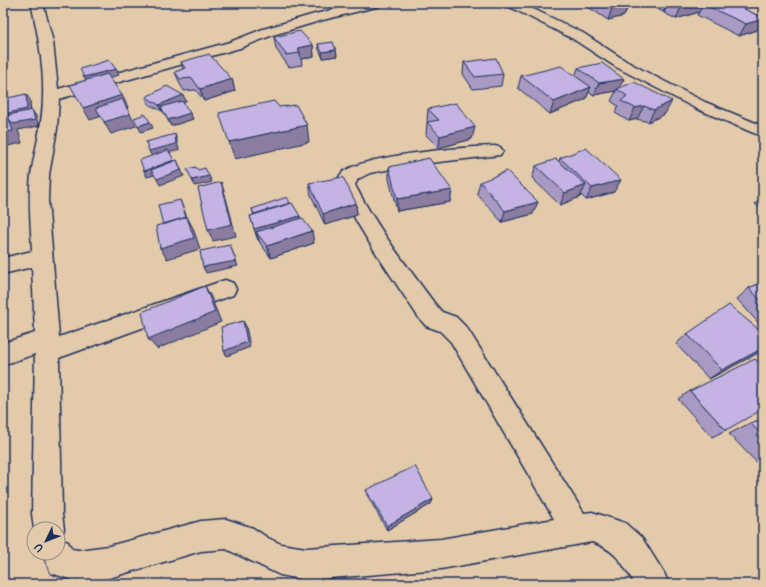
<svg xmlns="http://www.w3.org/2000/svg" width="766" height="587" viewBox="0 0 766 587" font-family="Pangolin,sans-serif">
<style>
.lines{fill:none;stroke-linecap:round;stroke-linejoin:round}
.minor-casing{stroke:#1b2f5e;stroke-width:3}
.minor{fill:#e3caab;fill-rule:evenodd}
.wall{fill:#a99ac3;stroke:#1b2f5e}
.shaded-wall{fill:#8a7d9f;stroke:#1b2f5e}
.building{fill:#c5b3e3;stroke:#1b2f5e}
</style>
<rect width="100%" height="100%" fill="#e3caab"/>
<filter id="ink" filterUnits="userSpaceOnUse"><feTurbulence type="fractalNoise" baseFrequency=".025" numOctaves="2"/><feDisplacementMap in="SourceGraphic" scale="8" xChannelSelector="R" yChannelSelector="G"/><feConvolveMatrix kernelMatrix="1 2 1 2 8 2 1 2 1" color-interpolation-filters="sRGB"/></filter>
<g filter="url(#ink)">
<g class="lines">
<g class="minor-casing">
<path id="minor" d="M31 3H43L53 42 58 89 230 42 263 29 315 14 361 3H382L380 6 323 20 273 35 240 48 59 99 57 129 49 175 48 200 59 337 225 280 233 283 236 289 233 295 59 358 62 514 64 529 60 539 68 542 72 549 78 550 109 546 201 521 226 519 253 528 268 538 281 544 306 548 441 539 554 519 451 342 440 331 426 326 419 318C390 274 360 232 337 185 338 181 338 177 341 174 358 155 466 147 494 146L500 147 503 151 500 155 413 165 370 173 358 179 355 185C377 228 407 266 435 304L442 312 456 317 467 328 584 513 592 512 625 523 642 538 664 573 669 584H635C622 563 616 550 592 542L441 569 306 580 280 575 226 549 201 551 109 578 78 582 51 573 42 553H58V529H34L32 514 35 354 3 365V343L35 333 32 267 3 274V258L32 251C31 226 28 200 31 175 35 148 43 124 43 97 44 65 38 34 31 3Z
M506 3H521L583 33 626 61 650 74 705 102 763 126V137L695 108 616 67 573 39 508 6Z"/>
</g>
<use href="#minor" class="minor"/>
</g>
<path class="wall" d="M423 3H444L429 7Z
M582 3H627L629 4 624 16 608 20Z
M656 3H732L763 18V21L757 30 739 36 697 15 699 12 676 19 664 13 665 11 663 12 654 7Z
M274 37 313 45 314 57 301 59 302 65 289 67 276 49Z
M318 44 336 50 337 56 323 58 319 50Z
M763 47V53L760 51Z
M181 62 232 79 235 91 204 101 196 90 184 91 180 84 175 72 183 69Z
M464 62 503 74 501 86 473 89 463 74Z
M578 68 619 88 665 114 648 122 637 119 629 121 615 113 618 106 611 101 616 91 594 95 589 92 586 99 550 114 518 88 521 76H575Z
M146 97 186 101 183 102 193 119 171 126 163 111H162L148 104Z
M428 109 472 139 439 148 426 135 427 122H428L427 121Z
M560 158 614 192 586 200 581 195 580 197 560 205 532 178 536 166 559 161Z
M389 167 452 190 450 202 397 211 389 179Z
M480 182 533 214 502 222 477 194Z
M309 183 356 203 357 215 325 225 311 195Z
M763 195V209L755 204Z
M252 209 300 218 314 243 271 258 260 243 259 240H258L250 216 254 215Z
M763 282V328L737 299 749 288Z
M687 334 760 352 709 379 676 344Z
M690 391 726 430 712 437 678 399Z
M763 419V469L729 434 750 423Z
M366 490 433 499 431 504 387 530 367 495Z"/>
<path class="shaded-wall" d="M430 3H444L429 7Z
M696 3H708L703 4 699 12 676 19 681 7Z
M629 4 624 16 608 20 612 8Z
M668 5 665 11 663 12 666 6Z
M763 19V21L757 30 739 36 746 24Z
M313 45 314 57 301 59 300 53 298 48Z
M336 50 337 56 323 58 322 52Z
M116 69 119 75 88 83 84 77Z
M232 79 235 91 204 101 200 89Z
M624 79 618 90 617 89 616 91 594 95 599 83Z
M591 87 586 99 550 114 554 102Z
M26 94 30 100 31 115 32 110 36 116 39 126 18 130 22 143 3 147V133L8 120 3 114Z
M122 95 128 107 127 108 136 126 111 134 104 122 127 108 90 120 83 108Z
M183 95 186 101 163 111 161 107 163 111H162L159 105Z
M672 101 665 114 648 122 654 110Z
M644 106 637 119 629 121 635 108Z
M190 113 193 119 171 126 168 120Z
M150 122 153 128 141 132 138 126Z
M307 125 309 142 235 159 229 142Z
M475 127 472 139 439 148 440 136Z
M175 134 177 141 179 150 152 157 149 151Z
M174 160 177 166 151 170 154 175 147 177 144 171Z
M177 160 184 176 160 185 157 179Z
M209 176 212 182 195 186 192 180Z
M621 180 614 192 586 200 592 188Z
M221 182 225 194 236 236 213 241 208 230Z
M586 185 580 197 560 205 565 193Z
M452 190 450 202 397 211V199Z
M180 200 189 222 187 217 193 228 200 249 167 259 160 248Z
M538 202 533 214 502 222 505 211Z
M356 203 357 215 325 225 323 214Z
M300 216 302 228 256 232 259 240H258L254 229Z
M312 231 314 243 271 258 267 246Z
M230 245 238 266 206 273 203 267Z
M205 286 211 297 221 322 157 349 148 339Z
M243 321 246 326 250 347 227 356 224 351Z
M763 348V350L760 352 709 379 722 370Z
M433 499 431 504 387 530V526Z"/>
<path class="building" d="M604 3H627L629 4 612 8Z
M660 3H669L668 5 666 6Z
M672 3H696L681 7Z
M705 3H732L763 18V19L746 24 703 4Z
M300 31 313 45 298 48 300 53 286 55 274 37Z
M333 42 336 50 322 52 318 44Z
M209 54 232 79 200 89 192 78 180 79 175 72 185 68 181 62Z
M496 58 503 74 475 77 464 62Z
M109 60 116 69 84 77 80 69Z
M602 63 624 79 599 83 578 68Z
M561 66 591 87 554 102 521 76Z
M107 74 122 95 83 108 70 85Z
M634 82 672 101 654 110 644 106 635 108 621 101 627 96 617 89Z
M167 86 183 95 159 105 146 97Z
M26 94 27 109 3 114V99Z
M122 99 130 114 104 122 96 108Z
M182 101 190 113 168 120 161 107Z
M274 101 279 107 296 105 307 125 229 142 219 113Z
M456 103 475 127 440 136 427 122 439 120 428 109Z
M32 110 35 120 13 124 9 119 8 115Z
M145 114 150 122 138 126 134 118Z
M9 119 13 131 3 133V120Z
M175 134 176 144 149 151 146 142Z
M586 148 621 180 592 188 560 158Z
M168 150 174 160 144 171 140 160Z
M429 158 452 190 397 199 389 167Z
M556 159 586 185 565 193 536 166Z
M177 160 181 170 157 179 151 170Z
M196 167 198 170 205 168 209 176 192 180 187 169Z
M507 171 538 202 505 211 480 182Z
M343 177 356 203 323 214 309 183Z
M221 182 232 224 208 230 198 188Z
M287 197 290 203 254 214 252 209Z
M180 200 186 217 163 225 158 205Z
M292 203 300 216 254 229 250 216Z
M187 217 194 238 160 248 156 226Z
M302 218 312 231 267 246 256 232Z
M230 245 236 261 203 267 200 251Z
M763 282V303L749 288Z
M205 286 215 312 148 339 142 312Z
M729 305 763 333V348L722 370 687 334Z
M243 321 247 342 224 351 221 327Z
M755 359 763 367V409L726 430 690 391Z
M763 419V436L750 423Z
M415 466 433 499 387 526 366 490Z"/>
</g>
<rect width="766" height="587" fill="none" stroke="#e3caab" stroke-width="16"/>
<rect x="8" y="8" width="750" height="571" fill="none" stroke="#1b2f5e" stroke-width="1.5" filter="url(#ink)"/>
<g transform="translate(46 541) rotate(227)"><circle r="19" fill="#e3caab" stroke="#938c8c"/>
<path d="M0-3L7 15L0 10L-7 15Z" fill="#1b2f5e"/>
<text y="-6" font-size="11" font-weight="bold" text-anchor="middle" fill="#1b2f5e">U</text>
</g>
</svg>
